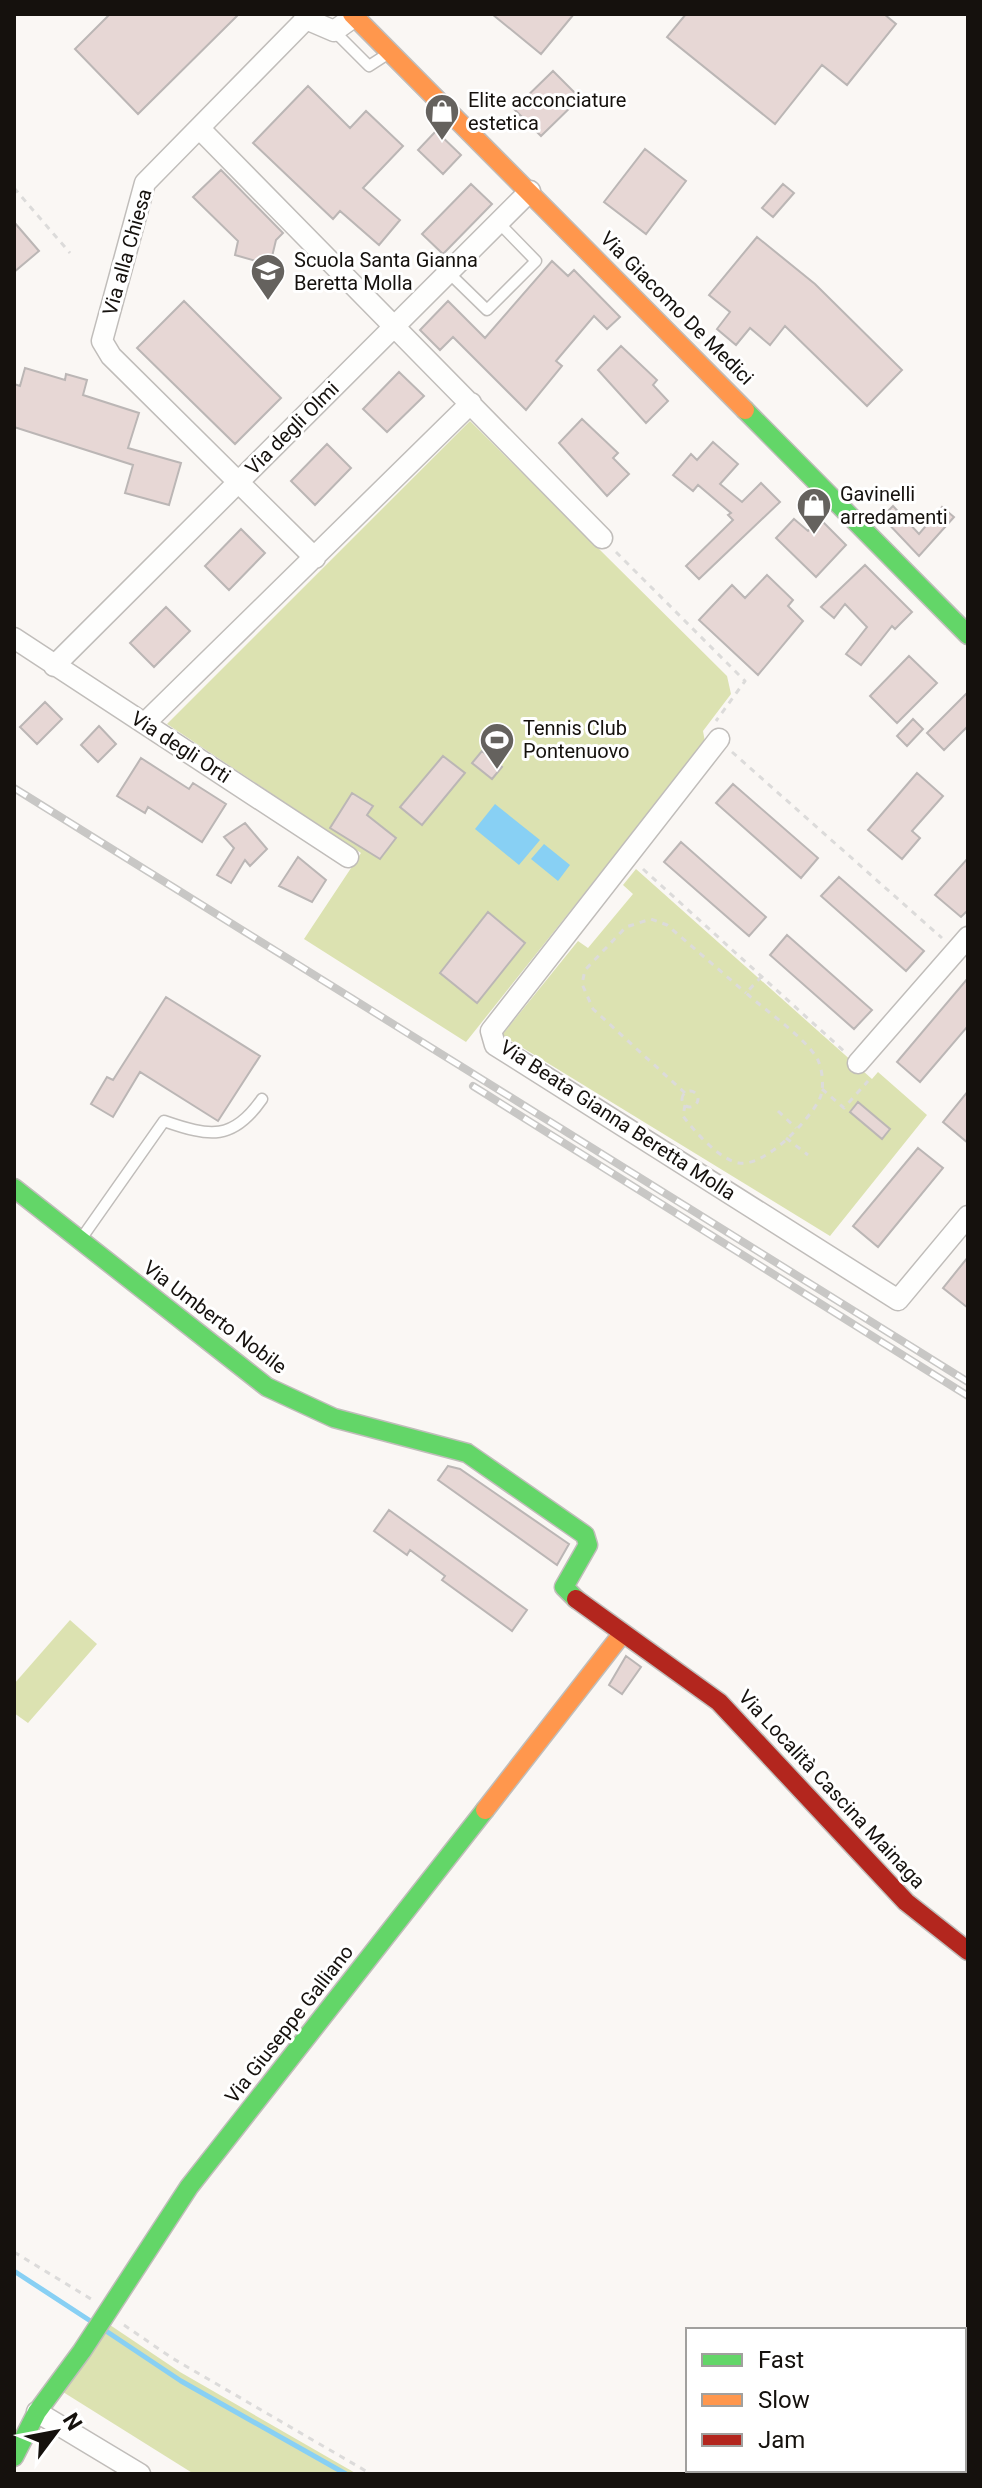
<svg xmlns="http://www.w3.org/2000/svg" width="982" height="2488" viewBox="0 0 982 2488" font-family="Roboto,sans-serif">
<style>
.green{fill:#dce2b1}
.water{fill:#88d0f4}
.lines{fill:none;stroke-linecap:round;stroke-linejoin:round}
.stream{stroke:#88d0f4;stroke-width:5}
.building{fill:#e7d7d5;stroke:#bbb6b5;stroke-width:2}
.lane-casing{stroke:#c0bdba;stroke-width:13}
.street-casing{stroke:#c0bdba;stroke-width:23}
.fast-casing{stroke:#c0bdba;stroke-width:21}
.slow-casing{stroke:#c0bdba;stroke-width:21}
.jam-casing{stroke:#c0bdba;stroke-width:21}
.path{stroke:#dcdbda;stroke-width:3;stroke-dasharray:6 6;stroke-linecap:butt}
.lane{stroke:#fefefd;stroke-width:10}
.street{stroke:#fefefd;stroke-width:20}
.fast{stroke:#63d668;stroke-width:18}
.slow{stroke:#ff974d;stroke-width:18}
.jam{stroke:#b3261e;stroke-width:18}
.rail-casing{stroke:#c8c7c5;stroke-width:8}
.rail{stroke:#fff;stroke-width:5;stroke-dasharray:15;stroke-linecap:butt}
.labels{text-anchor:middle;stroke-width:6;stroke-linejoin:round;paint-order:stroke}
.poi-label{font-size:20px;fill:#15110d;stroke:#fff;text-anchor:start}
.street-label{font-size:20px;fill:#15110d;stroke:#fff}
</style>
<rect width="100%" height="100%" fill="#faf7f4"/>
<path class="green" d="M470 421 727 676 731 694 703 731 705 742 466 1042 304 939 361 853 167 724Z
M636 869 872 1079 878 1072 927 1115 830 1236 502 1035 578 941 588 948 633 894 623 885Z
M70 1620 97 1644 28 1723 14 1713V1684Z
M107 2323 180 2372 357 2474H194L63 2392Z"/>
<path class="water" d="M495 804 540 840 519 865 475 829Z
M544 844 570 865 558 881 531 859Z"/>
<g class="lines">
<path class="stream" d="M14 2271 92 2322
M106 2331 181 2381 346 2474"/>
</g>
<path class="building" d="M110 14H239L138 114 75 49Z
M492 14H574L541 54Z
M686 14H884L896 24 847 85 822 65 775 124 667 37Z
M553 71 580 98 541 136 514 109Z
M308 86 350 128 366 111 403 146 363 188 400 220 379 245 340 211 333 219 253 143Z
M436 131 461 155 443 174 418 150Z
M645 149 686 181 646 234 604 202Z
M221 170 283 233 276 240 270 265 235 255 238 241 193 197Z
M471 184 492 204 443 254 422 234Z
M783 184 794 193 773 217 762 208Z
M14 222 39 251 14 272Z
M757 237 815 284 902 370 867 406 785 326 770 345 750 328 736 345 717 329 730 312 709 295Z
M552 261 568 276 574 270 620 317 607 329 594 316 556 361 562 366 526 410 453 337 440 350 420 330 448 301 485 338Z
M184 301 281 398 235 444 137 348Z
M621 346 657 380 653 385 668 401 646 423 598 370Z
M25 368 65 380 66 374 87 380 83 395 139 413 128 448 181 463 169 505 125 493 133 465 14 427V384L20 386Z
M399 372 424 396 387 432 363 409Z
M582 419 618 453 613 458 629 474 607 496 559 443Z
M713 442 738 464 720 484 742 502 761 483 780 502 699 579 686 566 733 520 728 515 731 513 698 485 693 491 673 475 691 454 697 460Z
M327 444 351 468 315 505 291 481Z
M893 506 919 534 942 507 954 517 919 556 882 517Z
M794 519 808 531 820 519 846 545 816 577 776 538Z
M241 529 265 553 229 590 205 566Z
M865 565 912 612 895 629 892 626 861 665 846 654 867 627 845 604 834 618 821 607Z
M767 575 793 600 788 606 803 621 758 675 699 620 732 585 745 598Z
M166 607 190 631 154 667 130 643Z
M909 656 937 683 897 723 870 696Z
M968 692V726L944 750 927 733Z
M45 702 62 719 37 744 20 727Z
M913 719 923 729 907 746 897 736Z
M99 726 116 744 98 762 81 745Z
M482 751 502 767 492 779 472 763Z
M443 756 465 773 422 825 400 807Z
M141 758 189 789 193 783 226 804 202 842 148 807 145 813 117 796Z
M917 773 943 796 912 831 920 838 902 859 868 830Z
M733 784 818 858 801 878 716 803Z
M352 793 373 806 367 815 396 838 380 859 330 828Z
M245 823 267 849 250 866 245 860 231 883 217 875 234 848 224 837Z
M681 842 766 917 749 936 664 862Z
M298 857 326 880 312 902 279 886Z
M968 858V910L961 917 935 895Z
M839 877 924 951 906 971 821 896Z
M488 912 525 943 477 1003 440 973Z
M787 935 872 1010 854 1029 770 955Z
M968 978V1026L920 1082 897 1062Z
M166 997 260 1056 218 1121 140 1072 113 1117 91 1104 107 1077 113 1080Z
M968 1091V1143L943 1122Z
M858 1102 890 1129 882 1139 850 1112Z
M918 1148 943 1168 878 1247 853 1226Z
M968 1257V1308L943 1288Z
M448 1466 460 1469 569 1544 557 1565 438 1480Z
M389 1510 527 1610 512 1631 442 1580 445 1576 410 1550 407 1555 374 1531Z
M626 1656 641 1667 622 1694 609 1685Z"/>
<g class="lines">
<g class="lane-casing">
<path id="lane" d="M334 31 369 66 386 55
M449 273 487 310 536 261 499 223
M81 1239 164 1121C210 1137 233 1141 262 1099"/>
</g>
<g class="street-casing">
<path id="street" d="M304 14 306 19 334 31 355 16
M306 19 145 183 102 341 111 356 315 558
M200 129 602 538
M14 638 348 857
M54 666 530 191
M145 723 471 403
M719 739 491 1031 495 1045 898 1300 968 1216
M858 1063 968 937
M37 2412 140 2474"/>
</g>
<g class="fast-casing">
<path id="fast" d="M745 410 968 635
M14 1188 267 1387 334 1418 467 1453 585 1535 588 1545 564 1587 576 1599
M14 2457 37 2412 82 2351 189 2187 485 1810"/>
</g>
<g class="slow-casing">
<path id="slow" d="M352 14 745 410
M485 1810 622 1634"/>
</g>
<g class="jam-casing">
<path id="jam" d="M576 1599 719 1702 906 1902 968 1951"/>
</g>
<path class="path" d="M14 188 70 253
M616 552 745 681 716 721
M732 752 942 938
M643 869 845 1052
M822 1089 844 1108 868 1081
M682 1099a8 8 0 1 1 16 0a8 8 0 1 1-16 0Z
M685 1093 593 1009 582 984 585 970 626 927 651 919 667 925 746 993
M685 1105 683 1116C694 1131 720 1160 739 1163 765 1167 806 1123 818 1102 825 1091 823 1072 818 1060 806 1038 766 1011 746 993L762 976
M778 1111 796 1128
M786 1138 808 1155
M14 2252 91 2299
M124 2325 172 2358 371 2474"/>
<use href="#lane" class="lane"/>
<use href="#street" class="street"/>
<use href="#fast" class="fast"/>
<use href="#slow" class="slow"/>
<use href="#jam" class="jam"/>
<g class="rail-casing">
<path id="rail" d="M14 788 968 1382
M473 1086 968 1396"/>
</g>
<use href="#rail" class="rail"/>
</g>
<defs>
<g id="shop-pin" transform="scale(1.8)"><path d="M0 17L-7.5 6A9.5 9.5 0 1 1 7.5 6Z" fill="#65625e" stroke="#fff"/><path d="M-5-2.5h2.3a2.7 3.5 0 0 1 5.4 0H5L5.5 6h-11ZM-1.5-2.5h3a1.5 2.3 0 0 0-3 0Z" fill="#fff"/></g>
<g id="school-pin" transform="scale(1.8)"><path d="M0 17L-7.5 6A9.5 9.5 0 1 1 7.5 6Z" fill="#65625e" stroke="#fff"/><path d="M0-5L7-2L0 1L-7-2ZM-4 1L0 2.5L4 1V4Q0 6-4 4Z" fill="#fff"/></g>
<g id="stadium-pin" transform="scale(1.8)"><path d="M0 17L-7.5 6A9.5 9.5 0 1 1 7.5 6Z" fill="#65625e" stroke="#fff"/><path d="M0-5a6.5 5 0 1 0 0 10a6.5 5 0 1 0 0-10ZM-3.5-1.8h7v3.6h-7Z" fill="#fff"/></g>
</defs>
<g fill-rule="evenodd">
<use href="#shop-pin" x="442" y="111"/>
<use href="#school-pin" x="268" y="271"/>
<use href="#shop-pin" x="814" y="505"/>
<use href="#stadium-pin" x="497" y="740"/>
</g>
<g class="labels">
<g class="poi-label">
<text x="468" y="107">Elite acconciature<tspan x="468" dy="23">estetica</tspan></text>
<text x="294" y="267">Scuola Santa Gianna<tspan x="294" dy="23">Beretta Molla</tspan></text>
<text x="840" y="501">Gavinelli<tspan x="840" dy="23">arredamenti</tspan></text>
<text x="523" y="735">Tennis Club<tspan x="523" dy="23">Pontenuovo</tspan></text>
</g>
<g class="street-label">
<text transform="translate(127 252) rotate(-74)" y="7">Via alla Chiesa</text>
<text transform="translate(677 308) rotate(45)" y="7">Via Giacomo De Medici</text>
<text transform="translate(292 428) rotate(-45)" y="7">Via degli Olmi</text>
<text transform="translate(181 747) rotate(33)" y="7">Via degli Orti</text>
<text transform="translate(618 1120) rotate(33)" y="7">Via Beata Gianna Beretta Molla</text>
<text transform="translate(215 1317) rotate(37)" y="7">Via Umberto Nobile</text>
<text transform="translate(832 1789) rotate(47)" y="7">Via Località Cascina Mainaga</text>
<text transform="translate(289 2024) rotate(-52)" y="7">Via Giuseppe Galliano</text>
</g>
</g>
<rect width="982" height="2488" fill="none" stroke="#15110d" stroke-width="32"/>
<rect x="686" y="2328" width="280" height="144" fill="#ffffff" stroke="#a1a09e" stroke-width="2"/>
<rect x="702" y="2354" width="40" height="12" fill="#63d668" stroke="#a1a09e" stroke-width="2"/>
<text x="758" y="2368" font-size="24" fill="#15110d">Fast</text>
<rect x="702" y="2394" width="40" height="12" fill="#ff974d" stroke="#a1a09e" stroke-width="2"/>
<text x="758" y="2408" font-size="24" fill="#15110d">Slow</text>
<rect x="702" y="2434" width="40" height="12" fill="#b3261e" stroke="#a1a09e" stroke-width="2"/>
<text x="758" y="2448" font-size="24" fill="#15110d">Jam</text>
<g transform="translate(56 2432) rotate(58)" stroke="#ffffff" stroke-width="6" paint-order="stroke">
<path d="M0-6L14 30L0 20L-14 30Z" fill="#15110d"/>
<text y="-12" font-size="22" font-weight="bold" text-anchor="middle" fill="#15110d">N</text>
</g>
</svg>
